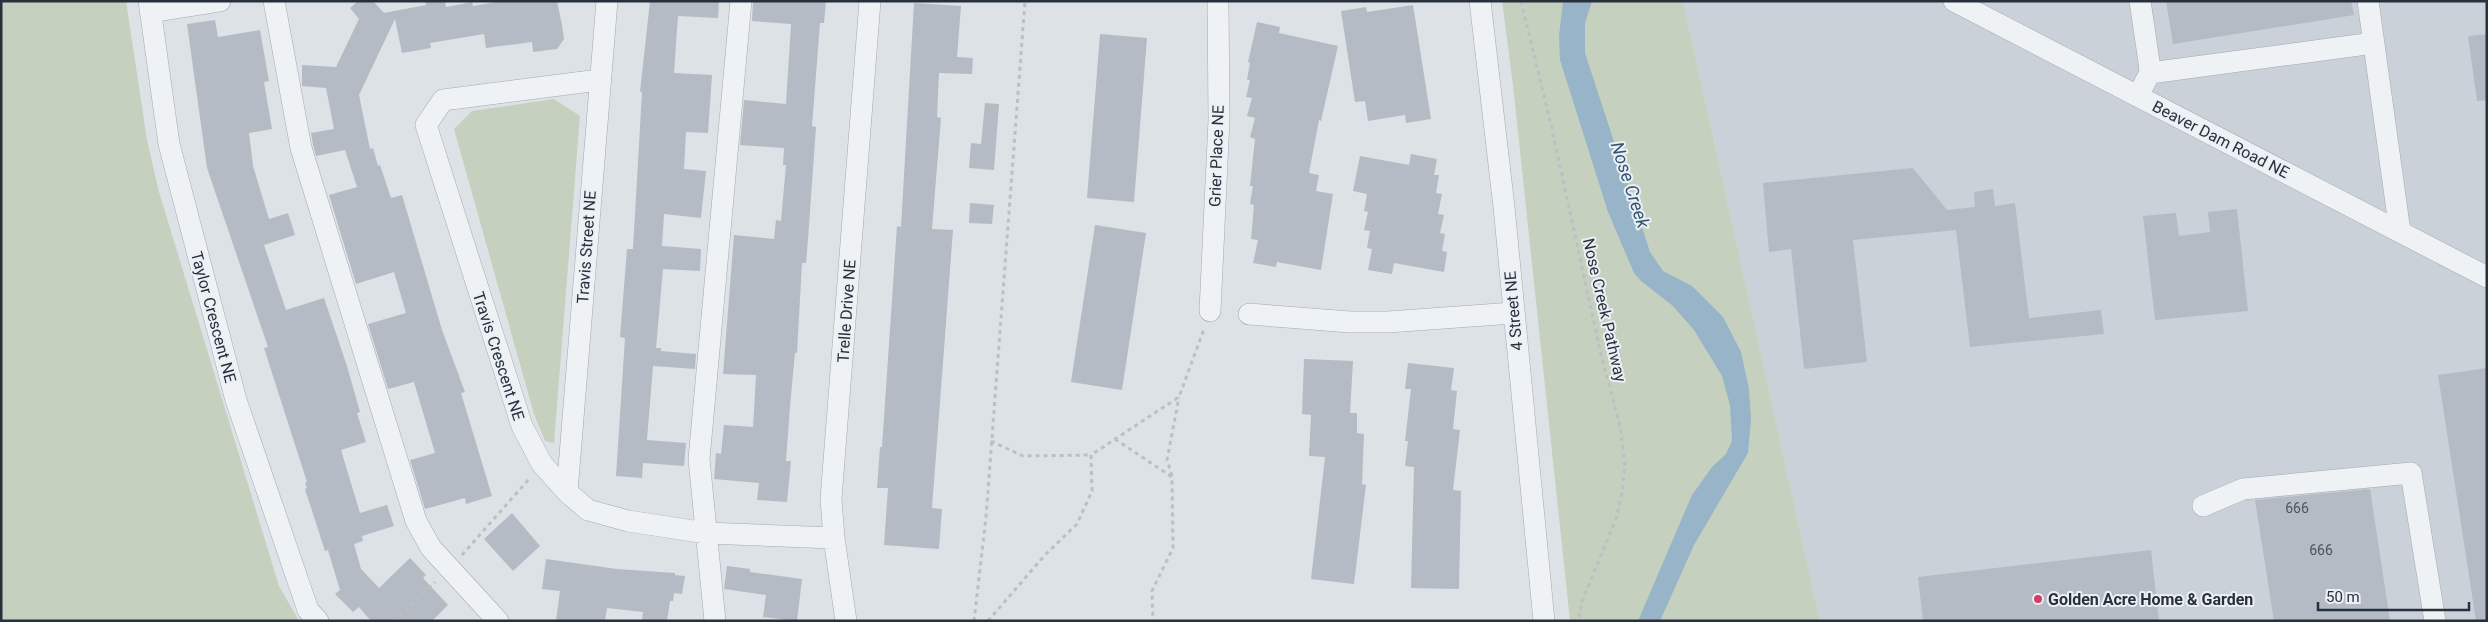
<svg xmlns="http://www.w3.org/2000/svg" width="2488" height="622" viewBox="0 0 2488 622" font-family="Roboto,sans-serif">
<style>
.built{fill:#cbd1d9}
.green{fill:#c5d1be}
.water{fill:#97b4c8}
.building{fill:#b4bbc4}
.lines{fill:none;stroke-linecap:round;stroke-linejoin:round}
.minor-casing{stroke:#a2a9b1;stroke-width:22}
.path{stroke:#bbc0c5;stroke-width:3;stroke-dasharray:4 4;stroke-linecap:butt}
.minor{stroke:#eff2f5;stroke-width:21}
.poi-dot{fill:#cf3e63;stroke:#ecf0f5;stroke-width:2}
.labels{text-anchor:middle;stroke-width:4;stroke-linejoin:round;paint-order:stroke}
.number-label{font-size:14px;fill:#4a545f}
.street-label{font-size:16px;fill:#26313d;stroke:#ecf0f5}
.poi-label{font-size:16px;font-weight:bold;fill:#26313d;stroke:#ecf0f5;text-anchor:start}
.water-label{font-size:18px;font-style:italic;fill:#305472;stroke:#ecf0f5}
</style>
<rect width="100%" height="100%" fill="#dde2e7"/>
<path class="built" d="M1683 1H2487V621H1820Z"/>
<path class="green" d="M1 1H126L147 140 159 192 279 586 299 621H1Z
M1502 1H1683L1820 621H1570L1513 85Z
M554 99 580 116 554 443 545 441 534 414 454 129 472 111Z"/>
<path class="water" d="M1563 1H1592L1585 23V53L1650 252 1663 271 1692 286 1723 317 1741 352 1749 389 1751 419 1748 453 1694 545 1660 621H1638L1692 495 1712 467 1726 454 1732 441 1730 405 1722 376 1694 330 1673 306 1641 281 1634 273 1608 212 1560 60 1559 36Z"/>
<path class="building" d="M358 1H373L384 13 426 5 425 1H445L446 7 472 2 473 6 502 1H557L562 25 564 39 557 49 533 52 532 42 486 48 484 34 430 43 431 48 402 53 395 19 359 95 370 149 373 148 378 166 380 165 391 198 402 195 442 330 465 392 461 393 492 496 466 504 465 498 425 509 410 460 435 453 414 382 388 389 368 324 406 313 394 272 356 284 329 195 357 187 345 150 316 156 313 145 311 133 334 129 326 88 302 86V65L336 67 359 19 350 8Z
M650 1H719L718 18 678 16 674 73 712 75 708 133 686 132 684 169 706 171 701 218 664 214 662 246 701 249 700 271 663 269 656 348H661V351L696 354 695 369 653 366 647 440 686 443 684 466 643 463 642 478 616 476 625 338 620 337 627 249H633L642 92H640Z
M753 1H826L824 23H820L812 126 816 127 808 239 806 263H802L797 353H795L790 406 786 461H791L787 502 757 500 759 483 714 479 716 453 721 454 724 425 753 427 756 375 723 374 734 235 774 239 776 220 781 221 786 165H783L784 148 740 145 744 100 786 104 791 24 752 21Z
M2166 1H2351L2354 15 2173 44Z
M914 3 961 6 957 57 973 58 972 74 939 73 937 117 941 118 932 229 953 230 932 508 942 509 939 549 884 545 888 488H877L880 447H882L897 226 901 227Z
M1413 5 1431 119 1406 123 1405 115 1368 121 1365 101 1355 102 1341 11 1366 7 1367 12Z
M215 20 218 37 260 30 269 81 264 82 272 129 249 133 253 166 269 219 288 213 295 235 264 245 286 310 324 298 347 366 360 412 357 413 366 442 341 450 360 513 387 505 394 526 362 536 363 541 354 544 361 569 379 588 410 558 426 575 423 578 448 605 432 621H371L359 607 353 612 335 594 340 590 328 550 325 551 305 489 307 488 305 483 307 482 264 348 268 347 207 168 187 24Z
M1257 22 1280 27 1279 33 1338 46 1321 121 1319 120 1309 173 1319 175 1316 191 1333 194 1321 270 1277 262 1276 267 1253 263 1258 240 1251 239 1254 205 1250 204 1253 186H1250L1255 139 1250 137 1255 118 1247 116 1252 98 1246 97 1250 80H1247L1250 63 1248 62Z
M1100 34 1147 38 1134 202 1087 198Z
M2487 34V100L2477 101 2468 36Z
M985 103 999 104 994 170 969 168 971 143 981 144Z
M1411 154 1437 159 1434 175H1439L1436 193 1442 194 1438 214 1444 215 1440 233 1445 234 1442 251 1447 252 1444 272 1394 263 1392 274 1368 270 1372 249 1367 248 1370 231 1364 230 1368 212 1364 211 1367 194 1353 191 1360 156 1409 165Z
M1913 168 1947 210 1975 207 1974 192 1993 189 1995 206 2015 203 2029 318 2101 310 2104 334 1970 347 1956 230 1853 240 1867 362 1804 369 1791 249 1769 252 1763 183Z
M970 203 994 205 992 224 969 223Z
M2237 209 2248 311 2155 320 2143 216 2176 213 2179 236 2210 232 2208 212Z
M1095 225 1146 233 1122 390 1071 382Z
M1304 359 1353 361 1350 413H1357V433L1364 434 1362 484 1366 485 1354 584 1311 579 1325 457 1309 456 1311 415 1302 414Z
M1408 363 1454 368 1451 390 1457 391 1453 429 1460 430 1453 490 1461 491 1459 589 1411 588 1414 467 1405 466 1408 441H1405L1411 389H1405Z
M2487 368V621H2476L2438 375Z
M2370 489 2390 621H2274L2255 500Z
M512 513 540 546 513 571 484 539Z
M2151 550 2159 621H1923L1918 577Z
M546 559 617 569 675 573V575L685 576 682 594 674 593 673 601H670L667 621H642L643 612 607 608 605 621H556L560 591 542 589Z
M727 566 750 569V572L802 579 797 621 763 617 766 595 724 589Z"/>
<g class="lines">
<g class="minor-casing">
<path id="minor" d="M149 1 169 144 236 400 308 610 318 621
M274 1 301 148 416 521 431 548 498 621
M1480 1 1504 207 1544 621
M1954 1 2487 277
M2140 1 2149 62 2150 73 2143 86
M2368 1 2400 232
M151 12 220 1
M2150 73 2374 43
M599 80 443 100 426 125 522 426 542 464 567 492 588 510 628 521 706 533 834 538
M1210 311 1219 120 1218 1
M1249 314 1350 322H1388L1513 313
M567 492 607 1
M2203 506 2243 489 2411 473 2435 621
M715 621 699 459 741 1
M846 621 834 538 831 499 870 1"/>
</g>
<path class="path" d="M1521 1 1552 129 1601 355 1620 426 1625 465 1622 494 1616 519 1582 601 1578 621
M1115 439 1172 477 1173 548 1152 591 1153 621
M991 441 1023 456 1091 455
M1172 476 1167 460 1179 397
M462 555 529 479
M393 621 435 582
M974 621 986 517 1025 1
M988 621 1045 555 1077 524 1092 491 1091 455 1179 397 1204 329"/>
<use href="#minor" class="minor"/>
</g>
<circle class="poi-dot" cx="2038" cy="599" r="5"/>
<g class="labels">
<g class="number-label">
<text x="2297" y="513">666</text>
<text x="2321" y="555">666</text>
</g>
<g class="street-label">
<text transform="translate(2221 139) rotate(27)" y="6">Beaver Dam Road NE</text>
<text transform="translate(1216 156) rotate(-88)" y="6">Grier Place NE</text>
<text transform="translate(586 247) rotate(-86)" y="6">Travis Street NE</text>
<text transform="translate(1605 310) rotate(77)" y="6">Nose Creek Pathway</text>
<text transform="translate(846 311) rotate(-86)" y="6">Trelle Drive NE</text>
<text transform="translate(1513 311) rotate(-95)" y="6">4 Street NE</text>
<text transform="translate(214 317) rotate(75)" y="6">Taylor Crescent NE</text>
<text transform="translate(499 356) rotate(72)" y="6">Travis Crescent NE</text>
</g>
<g class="poi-label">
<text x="2048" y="605">Golden Acre Home &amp; Garden</text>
</g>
<g class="water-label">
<text transform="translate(1630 185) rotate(72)" y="6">Nose Creek</text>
</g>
</g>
<rect width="2488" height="622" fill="none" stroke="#26313d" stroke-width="5"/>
<path d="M2318 602v8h151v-8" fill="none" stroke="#26313d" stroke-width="2.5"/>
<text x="2326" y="602" font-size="15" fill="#26313d" stroke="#ecf0f5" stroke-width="4" paint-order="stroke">50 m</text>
</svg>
